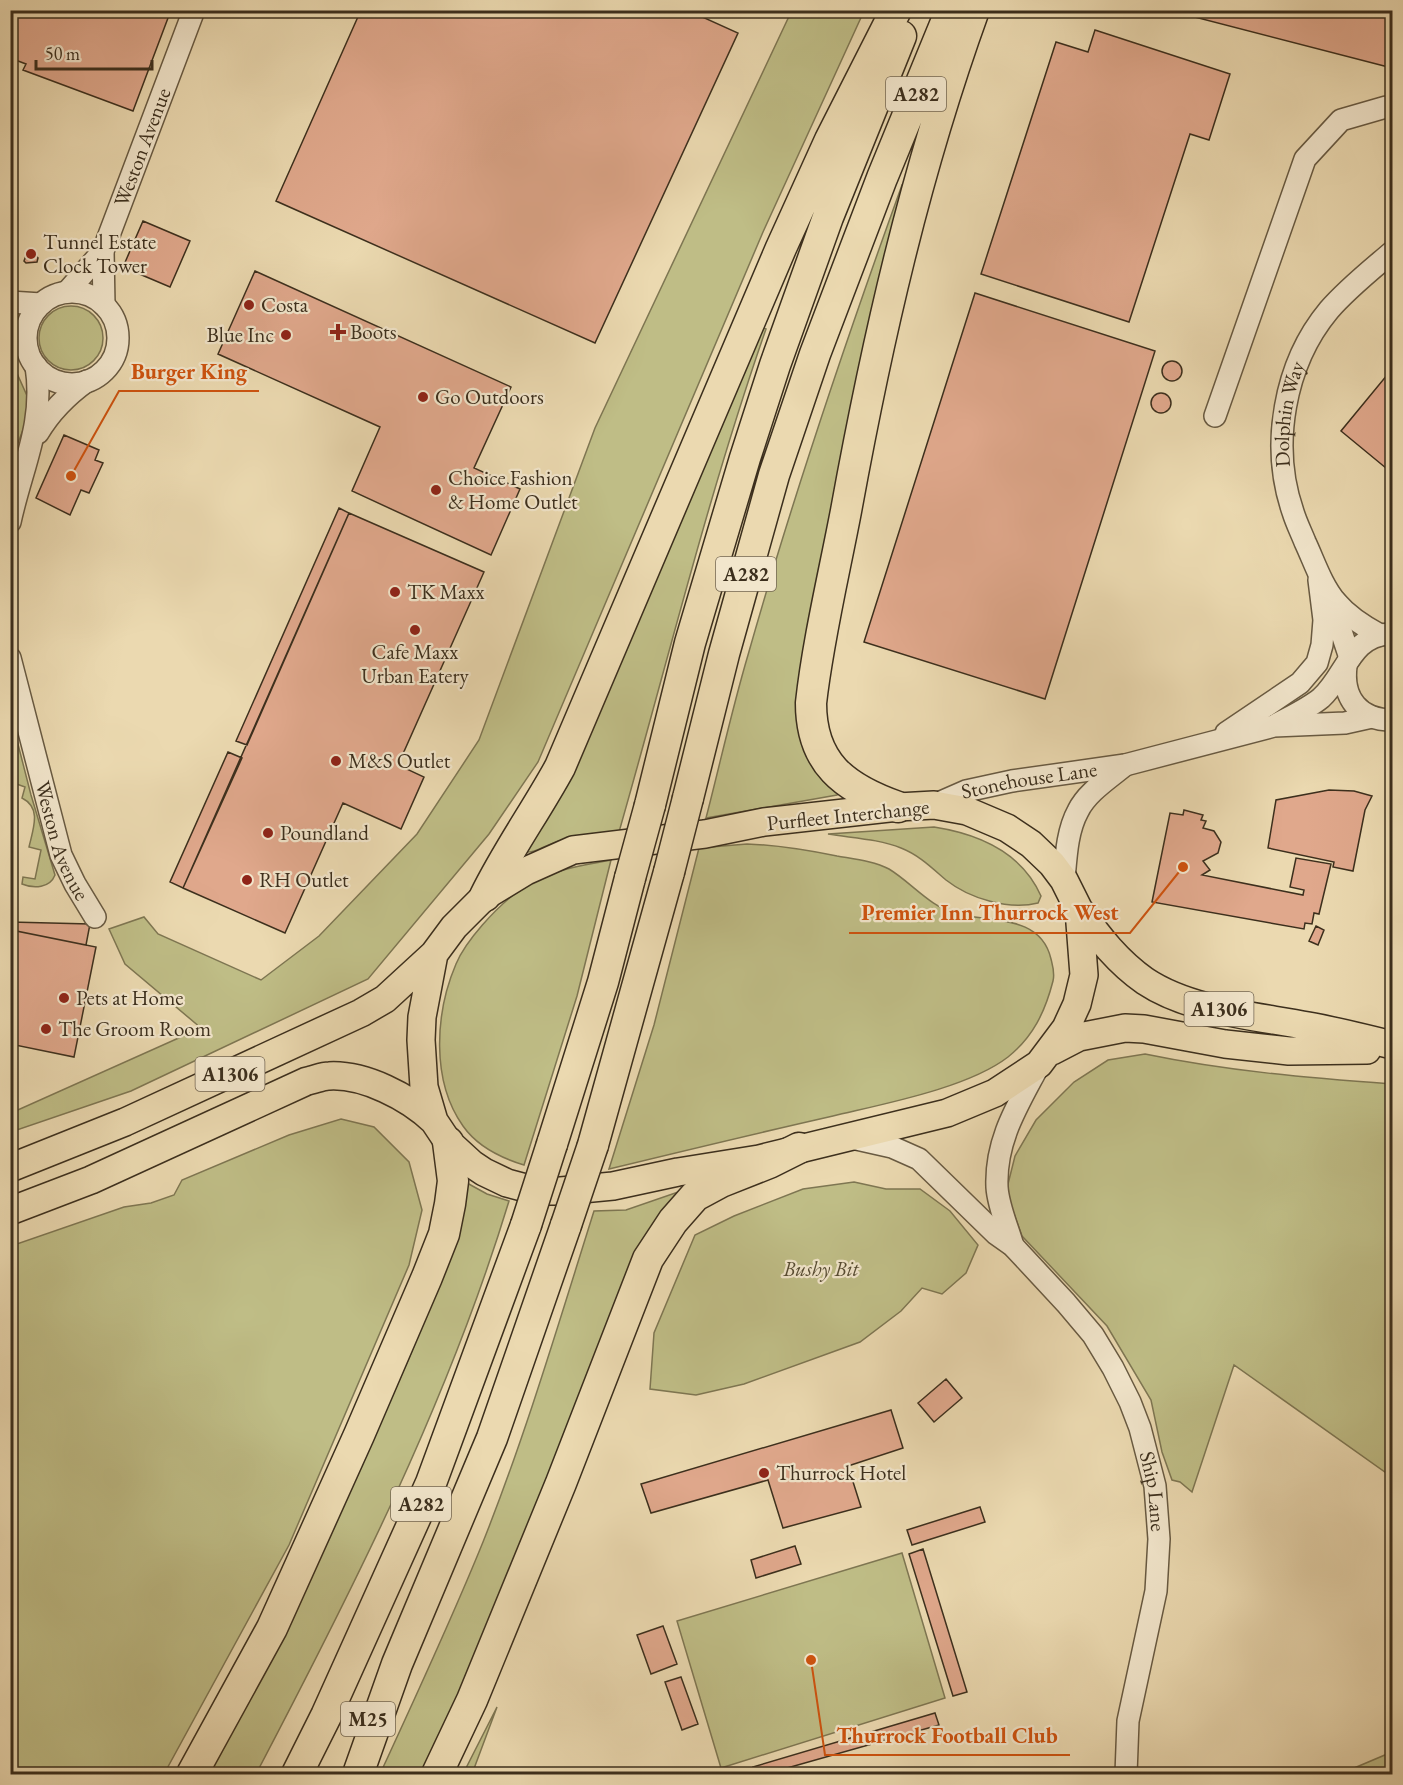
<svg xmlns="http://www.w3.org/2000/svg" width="1403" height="1785" viewBox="0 0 1403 1785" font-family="'EB Garamond',serif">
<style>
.green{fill:#bfbd86;stroke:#7e7652;stroke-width:1.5}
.building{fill:#e0a88c;stroke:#3c2f1d;stroke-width:1.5}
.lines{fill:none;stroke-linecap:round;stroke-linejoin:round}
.minor-casing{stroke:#685a42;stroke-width:24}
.major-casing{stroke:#3c2f1d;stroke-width:30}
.highway-casing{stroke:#3c2f1d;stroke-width:33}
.minor{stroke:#f2e6cc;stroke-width:21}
.major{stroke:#ebd9b0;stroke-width:27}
.highway{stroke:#ebd9b0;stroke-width:30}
.highway-bridge-casing{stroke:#3c2f1d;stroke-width:33;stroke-linecap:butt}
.highway-bridge{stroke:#ebd9b0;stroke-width:30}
.poi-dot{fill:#8f2418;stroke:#f2e6cc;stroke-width:2}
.labels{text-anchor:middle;stroke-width:4.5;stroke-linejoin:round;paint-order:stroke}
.shield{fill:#f2e6cc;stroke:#736652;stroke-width:1.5}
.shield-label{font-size:20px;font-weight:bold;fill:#3c2f1d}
.street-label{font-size:21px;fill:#3c2f1d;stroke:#f2e6cc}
.poi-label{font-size:21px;fill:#3c2f1d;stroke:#f2e6cc;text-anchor:start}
.park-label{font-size:21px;font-style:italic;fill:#564b32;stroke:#f2e6cc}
.leader{fill:none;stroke:#ce530f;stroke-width:2}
.callout-dot{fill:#ce530f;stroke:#f2e6cc;stroke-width:2}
.callout-label{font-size:22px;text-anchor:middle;font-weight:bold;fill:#ce530f;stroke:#f2e6cc;stroke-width:4.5;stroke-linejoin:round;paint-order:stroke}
</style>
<rect width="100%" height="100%" fill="#ebd9b0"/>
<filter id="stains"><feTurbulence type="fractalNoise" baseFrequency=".00333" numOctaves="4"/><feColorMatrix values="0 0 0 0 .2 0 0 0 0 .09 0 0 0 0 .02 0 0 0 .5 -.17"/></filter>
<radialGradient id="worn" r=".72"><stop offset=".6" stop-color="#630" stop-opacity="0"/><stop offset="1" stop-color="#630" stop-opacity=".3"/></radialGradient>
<path class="green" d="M792 10 864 11 763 232 538 762 489 834 368 979 131 1091 11 1132V1113L201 1028 125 964 109 929 144 917 158 934 261 980 319 936 417 834 479 740 595 428Z
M902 185 910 187 800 700 838 794 837 795 706 818C720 764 732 709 748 655 793 496 846 340 902 185Z
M39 338a32 32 0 1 1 64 0a32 32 0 1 1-64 0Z
M759 326 766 329C708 495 667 664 619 832 599 834 579 836 559 841 547 844 535 854 523 852Z
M11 360 28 398 26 422 11 461V405L15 392 11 391Z
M10 713 31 795 55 875C50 888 34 889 22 884L23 877 35 879 41 850 29 847C33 829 42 808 22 798L25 787 11 782Z
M934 827C979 834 1022 853 1041 896L1038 903C1009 910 970 899 946 880 932 868 919 855 901 848 879 839 852 838 828 834Z
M747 844C778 845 807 850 837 856 854 859 874 861 889 869 912 883 930 907 957 914 992 922 1041 915 1051 959 1053 967 1055 973 1053 981 1045 1012 1033 1037 1008 1057 968 1088 883 1104 833 1116 758 1133 683 1151 609 1169L654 1025 699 848Z
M611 860 577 996 524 1165C501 1158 477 1146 463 1126 431 1081 435 1013 456 964 466 940 496 908 517 892 545 871 578 866 611 860Z
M1145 1054C1227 1071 1309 1078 1392 1084V1477L1234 1365 1192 1492 1180 1482 1172 1480 1162 1452 1151 1400 1107 1326 1022 1236 1006 1192 1015 1156 1036 1120 1074 1082 1108 1060Z
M341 1119 374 1127 409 1162 422 1210 409 1265 289 1545 164 1774H11V1246L124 1207 151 1203 174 1195 182 1180 289 1135Z
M854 1182 886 1189H920L950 1211 978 1245 966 1273 942 1294 922 1288 901 1311 860 1342 744 1384 696 1395 650 1389 654 1333 695 1235 734 1216 803 1189Z
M467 1183 487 1194 509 1201C448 1402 353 1589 256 1774H204L331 1532 358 1474 409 1358 457 1240Z
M681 1191 471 1668 422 1774H380C415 1698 451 1621 483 1542 526 1434 559 1322 594 1211L626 1210Z
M902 1553 945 1698 721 1768 677 1621Z
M497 1707 472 1774H463Z
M1392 1752V1774H1340Z"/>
<path class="building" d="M10 10H171L133 111 23 70 26 64 10 58Z
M361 10H687L738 33 595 343 276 201Z
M1184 10H1392V68L1183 14Z
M1095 30 1230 74 1209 140 1190 134 1129 322 981 274 1056 42 1088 52Z
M143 221 190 241 170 287 123 267Z
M28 250H31L38 258 37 262 26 263 24 261Z
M255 271 511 387 474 468 520 489 491 555 352 491 380 427 218 354Z
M975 293 1155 351 1045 699 864 642Z
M1162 371a10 10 0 1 1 20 0a10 10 0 1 1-20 0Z
M1392 369V473L1341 431Z
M1151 403a10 10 0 1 1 20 0a10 10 0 1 1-20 0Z
M64 435 99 450 95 460 103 463 89 493 81 490 70 515 36 498Z
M339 508 349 513 247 745 236 741Z
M349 513 484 572 398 765 424 777 401 829 343 803 285 933 183 888Z
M228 752 242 758 183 888 170 882Z
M1329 790 1354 791 1372 796 1365 810 1353 871 1333 867 1334 862 1268 848 1276 800Z
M1184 810 1203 815 1201 820 1206 821 1203 828 1214 831 1221 842 1218 853 1203 861 1210 870 1202 875 1303 895 1304 890 1290 887 1296 858 1331 864 1319 914 1314 913 1312 924 1305 923 1304 929 1152 902 1170 813 1183 815Z
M10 922 90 924 86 945 16 931 13 946 10 945Z
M1316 926 1324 930 1318 945 1309 941Z
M16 931 96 947 74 1057 10 1044V945L13 946Z
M946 1379 962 1398 934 1422 918 1403Z
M891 1410 903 1448 848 1466 861 1507 783 1528 768 1480 651 1513 641 1484Z
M980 1507 985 1522 912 1545 907 1530Z
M795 1546 801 1564 756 1578 751 1560Z
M923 1549 967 1692 953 1696 909 1554Z
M663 1626 677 1664 651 1674 637 1635Z
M681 1677 698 1724 682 1730 665 1682Z
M935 1713 939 1725 766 1774H756L753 1767Z"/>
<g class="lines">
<g class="minor-casing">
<g id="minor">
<path d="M67 292 103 251"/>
<circle cx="72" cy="338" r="46"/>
<path d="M10 302 41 304"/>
<path id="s1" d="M104 305 103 251 194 10"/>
<path d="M1215 416 1305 159 1341 120 1386 107 1392 108"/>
<path d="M38 433C51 411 66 396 87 381"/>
<path d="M10 522C22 466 45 424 36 366"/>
<path d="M1336 602 1339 625 1350 658"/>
<path id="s2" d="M1380 635C1365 627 1347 615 1336 602 1322 586 1314 561 1305 542 1301 532 1296 522 1293 512 1270 446 1284 364 1329 310 1347 289 1371 270 1392 252"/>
<path id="s3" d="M10 658 61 855 75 884 95 917"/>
<path d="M1346 666C1342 698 1359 720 1392 720"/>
<path d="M1277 724C1292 716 1309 708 1321 698 1346 676 1350 636 1389 634"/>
<path d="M1226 733 1300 683 1317 663 1322 645 1324 620 1319 580"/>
<path id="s4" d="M934 805 966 791 1012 781 1125 765 1274 726 1345 723 1372 717"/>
<path d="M1064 880C1066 857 1067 831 1078 811 1087 792 1110 778 1125 765"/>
<path id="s5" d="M852 1138 892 1147 919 1159 996 1234 1013 1246 1066 1303 1093 1335 1113 1368 1130 1402 1140 1428 1155 1486 1159 1539 1156 1591 1128 1721 1126 1774"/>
<path d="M1013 1246C1008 1228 998 1206 997 1187 995 1140 1018 1105 1039 1065"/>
</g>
</g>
<g class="major-casing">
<path id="major" d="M934 805 967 811 1007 828 1031 844 1052 864 1064 880 1079 910 1084 975 1077 1004 1066 1028 1039 1064 995 1093 947 1113 759 1159 678 1172 613 1186 561 1191H539L522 1187 507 1183 484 1172 472 1164 448 1142 434 1121 424 1087 421 1040 422 1017 434 954 454 927 485 896 526 871 573 850 705 834 764 822 898 807Z
M1080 911C1099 938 1118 962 1145 981 1190 1011 1256 1016 1308 1026 1336 1031 1364 1038 1392 1045
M1052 1051 1079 1037 1125 1028 1144 1029 1225 1044 1289 1051 1367 1050
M10 1168 125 1122 361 1013 385 999 434 954
M10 1211 91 1180 307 1081C314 1080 322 1076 329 1076 364 1074 409 1097 434 1121"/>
</g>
<g class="highway-casing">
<path id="highway" d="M688 798 724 654 774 475 815 354 882 178 951 10
M650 805 690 643 745 458 775 365 828 217 901 36
M898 807C844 788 811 763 811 703 818 640 834 574 846 511 877 341 915 173 974 10
M485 896C507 851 536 811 560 767L781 248 830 140 896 10
M552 1144 603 982 630 878
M593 1145 669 872
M192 1774 272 1628 359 1435 427 1277 444 1234 450 1204 453 1181 448 1142
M297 1774 326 1716 431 1483 526 1225
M358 1774 397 1664 492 1438 566 1225
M437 1774 472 1700 561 1483 648 1259 673 1221 695 1196 721 1182 769 1163 799 1148"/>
</g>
<use href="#minor" class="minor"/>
<use href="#major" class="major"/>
<use href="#highway" class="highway"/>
<g class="highway-bridge-casing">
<path id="highway-bridge" d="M669 872 688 798
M630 878 650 805
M526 1225 552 1144
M566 1225 593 1145"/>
</g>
<use href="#highway-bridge" class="highway-bridge"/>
</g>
<g class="poi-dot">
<circle cx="31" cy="254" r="6"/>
<circle cx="249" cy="305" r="6"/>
<path d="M335 323h6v6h6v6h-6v6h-6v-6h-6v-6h6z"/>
<circle cx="286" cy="335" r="6"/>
<circle cx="423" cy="397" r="6"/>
<circle cx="436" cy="490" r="6"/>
<circle cx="395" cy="592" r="6"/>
<circle cx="415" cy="630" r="6"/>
<circle cx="336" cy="761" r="6"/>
<circle cx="268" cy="833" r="6"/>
<circle cx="247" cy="880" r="6"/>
<circle cx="64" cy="998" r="6"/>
<circle cx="46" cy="1029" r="6"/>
<circle cx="764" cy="1473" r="6"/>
</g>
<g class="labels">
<g class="shield">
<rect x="886" y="77" width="60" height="34" rx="4.5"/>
<rect x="716" y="557" width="60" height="34" rx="4.5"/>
<rect x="1184.5" y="992" width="69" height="34" rx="4.5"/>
<rect x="195.5" y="1057" width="69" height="34" rx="4.5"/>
<rect x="391" y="1487" width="60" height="34" rx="4.5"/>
<rect x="341" y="1702" width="54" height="34" rx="4.5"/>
</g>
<g class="shield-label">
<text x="916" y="101">A282</text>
<text x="746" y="581">A282</text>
<text x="1219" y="1016">A1306</text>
<text x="230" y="1081">A1306</text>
<text x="421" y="1511">A282</text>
<text x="368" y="1726">M25</text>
</g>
<g class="street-label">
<text dy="7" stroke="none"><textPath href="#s1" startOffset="165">Weston Avenue</textPath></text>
<text dy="7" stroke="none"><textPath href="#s2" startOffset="255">Dolphin Way</textPath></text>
<text dy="7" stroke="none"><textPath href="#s4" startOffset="99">Stonehouse Lane</textPath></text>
<text transform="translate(848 815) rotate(-6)" y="7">Purfleet Interchange</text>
<text dy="7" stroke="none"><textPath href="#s3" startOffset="190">Weston Avenue</textPath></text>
<text dy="7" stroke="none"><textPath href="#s5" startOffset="488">Ship Lane</textPath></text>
</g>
<g class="poi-label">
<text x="43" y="249">Tunnel Estate<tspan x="43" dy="24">Clock Tower</tspan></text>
<text x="261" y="312">Costa</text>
<text x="350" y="339">Boots</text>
<text x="274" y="342" text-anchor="end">Blue Inc</text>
<text x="435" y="404">Go Outdoors</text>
<text x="448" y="485">Choice Fashion<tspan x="448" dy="24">&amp; Home Outlet</tspan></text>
<text x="407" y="599">TK Maxx</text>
<text x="415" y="659" text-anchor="middle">Cafe Maxx<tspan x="415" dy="24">Urban Eatery</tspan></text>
<text x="348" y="768">M&amp;S Outlet</text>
<text x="280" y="840">Poundland</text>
<text x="259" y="887">RH Outlet</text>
<text x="76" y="1005">Pets at Home</text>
<text x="58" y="1036">The Groom Room</text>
<text x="776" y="1480">Thurrock Hotel</text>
</g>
<g class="park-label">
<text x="821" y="1276">Bushy Bit</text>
</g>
</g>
<path class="leader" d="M71 476L119 391H259M1183 867L1130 933H849M811 1660L825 1755H1070"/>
<g class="callout-dot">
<circle cx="71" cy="476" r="6"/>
<circle cx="1183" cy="867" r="6"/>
<circle cx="811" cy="1660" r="6"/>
</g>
<g class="callout-label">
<text x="189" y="379">Burger King</text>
<text x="990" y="920">Premier Inn Thurrock West</text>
<text x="947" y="1743">Thurrock Football Club</text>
</g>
<rect width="1403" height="1785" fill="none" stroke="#ebd9b0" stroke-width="36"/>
<rect x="12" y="12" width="1379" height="1761" fill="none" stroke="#3c2f1d" stroke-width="3"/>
<rect x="18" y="18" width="1367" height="1749" fill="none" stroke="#3c2f1d" stroke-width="1.5"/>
<path d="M36 60v9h116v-9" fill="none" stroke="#3c2f1d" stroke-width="3"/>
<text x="45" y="60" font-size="18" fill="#3c2f1d" stroke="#f2e6cc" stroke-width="4.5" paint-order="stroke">50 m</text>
<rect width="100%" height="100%" filter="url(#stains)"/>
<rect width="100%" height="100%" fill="url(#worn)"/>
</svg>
